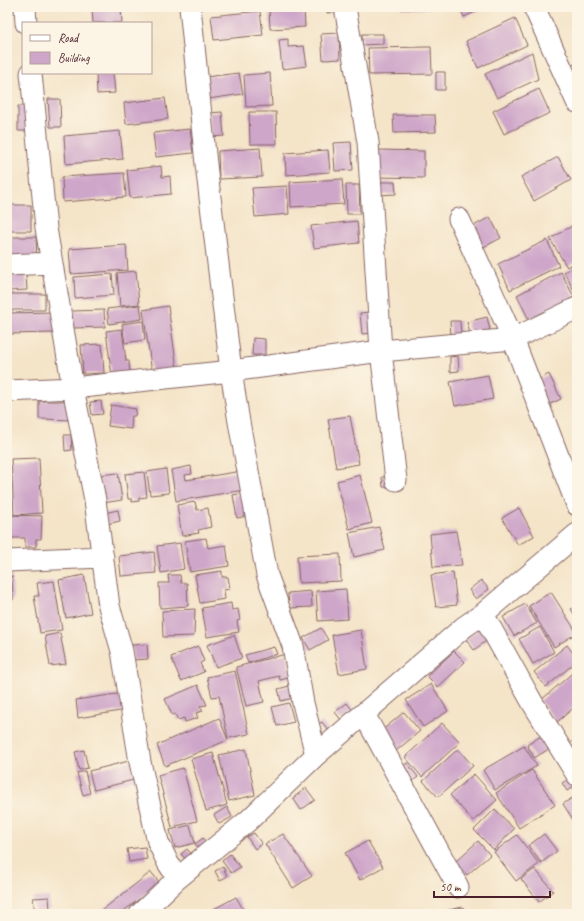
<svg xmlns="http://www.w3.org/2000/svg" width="584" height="921" viewBox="0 0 584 921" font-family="Caveat,sans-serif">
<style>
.building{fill:#cea6c9}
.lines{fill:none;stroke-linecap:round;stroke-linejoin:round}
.minor-casing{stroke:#866462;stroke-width:23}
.minor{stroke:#fff;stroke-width:21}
</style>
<rect width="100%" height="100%" fill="#fcf5e5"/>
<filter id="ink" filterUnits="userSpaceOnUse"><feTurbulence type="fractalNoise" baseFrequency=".025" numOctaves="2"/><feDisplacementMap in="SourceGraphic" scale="8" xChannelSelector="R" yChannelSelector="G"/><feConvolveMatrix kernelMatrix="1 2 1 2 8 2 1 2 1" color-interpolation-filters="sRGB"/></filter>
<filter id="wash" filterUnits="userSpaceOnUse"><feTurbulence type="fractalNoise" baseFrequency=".012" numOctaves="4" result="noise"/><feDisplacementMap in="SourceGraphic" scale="16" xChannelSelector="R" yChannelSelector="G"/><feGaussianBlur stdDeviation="0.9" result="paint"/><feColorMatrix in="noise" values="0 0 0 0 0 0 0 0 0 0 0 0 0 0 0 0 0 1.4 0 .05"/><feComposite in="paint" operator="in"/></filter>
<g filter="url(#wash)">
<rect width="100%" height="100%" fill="#f4e4c8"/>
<g id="blocks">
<path class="building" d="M121 7 122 23H93L92 9Z
M269 7H304L305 27 270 29Z
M327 7H338L339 12 327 13Z
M402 7H430V9H402Z
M459 7H486L464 17Z
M260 11 263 35 214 40 211 16Z
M515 18 527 45 478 68 466 41Z
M339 33 340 59 323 60 321 34Z
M362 34H383V44L362 45Z
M288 39V47L304 46 307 66 282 69 279 40Z
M431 47 432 74 369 75 368 48Z
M532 52 538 79 497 98 485 74Z
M577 63V81L570 66Z
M436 72H445V90H436Z
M96 73H113L115 93 97 94Z
M239 73 243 94 208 99 205 77Z
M270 73 272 106 246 107 244 75Z
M539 89 550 113 504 134 493 111Z
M165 98 168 119 126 124 124 103Z
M48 99H60L61 127H50Z
M18 106H31V131H18Z
M222 112 224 136 211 137 209 113Z
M249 112H276L277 144H250Z
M393 115H435L436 132 394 133Z
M190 129 193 153 156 157 153 133Z
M120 131 123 159 66 164 64 136Z
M351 142 353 170 335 171 333 143Z
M260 148 262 177 219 179 218 151Z
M328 150 330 172 286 175 285 153Z
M378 150 424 151V178L378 177Z
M558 157 571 180 534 201 521 177Z
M161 166 162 177 170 176 171 194 130 198 127 170Z
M124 173 126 197 63 202 62 177Z
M342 179 344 204 291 207 290 182Z
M377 182H395L396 194 378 195Z
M346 185H359L360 214H347Z
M287 186 289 214 255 217 252 188Z
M7 205H31V231H7Z
M490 217 501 238 480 249 470 228Z
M357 221 359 243 314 248 311 226Z
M577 223V261L567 267 550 239Z
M7 237H36L37 260H7Z
M547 240 559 266 510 290 498 264Z
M126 245 128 270 71 274 69 249Z
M577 265V296L564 272Z
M136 271 139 304 120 306 117 273Z
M561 272 574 297 529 320 517 295Z
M26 274 27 290 7 291V275Z
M112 274 114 295 75 298 74 277Z
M7 294H45V310H7Z
M140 305 142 319 109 324 107 309Z
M168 306 177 369 152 373 143 310Z
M104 310 105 327 73 328 72 311Z
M55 312V333L7 334V313Z
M371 312 374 333 362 334 360 313Z
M487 317 490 330 470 334 467 322Z
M143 321 145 340 125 343 122 324Z
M450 321H460L461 335H451Z
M122 329 126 361H129L130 375 112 377 106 331Z
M253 338 265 339V355H252Z
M102 344 104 373 83 374 81 345Z
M458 356 459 371 450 372V357Z
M549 374 561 399 548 405 536 381Z
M488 375 493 399 455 406 450 382Z
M39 401H74L75 420 39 419Z
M101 401 103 414 92 415 90 402Z
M111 405 136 409 135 416H132L131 429 108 426Z
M350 416 359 464 336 468 328 419Z
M64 435H71L72 450 65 451Z
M39 458 42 513 14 515 11 459Z
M191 466 192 474 185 475 186 480 242 471 245 490 176 501 171 470Z
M166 469 169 493 150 495 147 472Z
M144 472 147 497 139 498V501L132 502V499H128L125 474Z
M118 473 122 500 103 503 99 475Z
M360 475 372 523 349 529 337 481Z
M382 477H392L393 487H383Z
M244 493 248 516 237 518 233 495Z
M195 502 197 510 208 508 211 527 198 530 199 533 182 536 177 505Z
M519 508 534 536 518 545 502 518Z
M118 510 120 521 107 524 104 513Z
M7 515 42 516 41 539H36V547H25V538H7Z
M379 527 385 550 354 557 349 533Z
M456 531 462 565 433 567 430 534Z
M206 538 208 548 226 545 229 566 190 572 185 541Z
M7 543H11V555H7Z
M180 543 184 569 161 573 157 546Z
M154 552 156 573 121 576 119 556Z
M340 554 341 581 299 583 297 556Z
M222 571V577H228L230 589 224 590 225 599 200 603 195 575Z
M453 572 457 605 436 607 431 575Z
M84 575 91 613 66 618 59 580Z
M168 575H180L181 583H187L188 606 160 608 159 583H169Z
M12 576 13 600H9V610H7V577Z
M481 580 489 589 476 599 469 590Z
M54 581 62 630 40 633 34 596H39L37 583Z
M346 589 348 619 318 621 316 591Z
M311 591 312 607 289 608 288 593Z
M551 592 577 633 554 647 529 606Z
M231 603 232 610 238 609 240 620 237 621 239 632 207 637 202 608Z
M525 604 537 623 514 636 503 617Z
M577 605V618L571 609Z
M195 609 194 636 163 637 162 611Z
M482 627 490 638 474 650 466 639Z
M540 627 554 652 533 664 519 639Z
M321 628 328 640 310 650 303 638Z
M361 630 367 669 339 674 332 635Z
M60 633 66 664 50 666 45 636Z
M234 635 242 658 216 667 207 645Z
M147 644 148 659 133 660 132 645Z
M567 645 577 658V661L546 687 534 672Z
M198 646 204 661 200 663 204 672 181 681 171 657Z
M274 647 277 654 248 663 245 655Z
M454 651 465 662 438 687 427 676Z
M286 654 292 677 280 680 279 676 259 681 264 702 246 706 236 667Z
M577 669V705L557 722 540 701Z
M235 671 249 734 228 738 219 696 212 697 207 677Z
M431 684 448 711 423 727 406 700Z
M198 685 207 705 199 706 203 711 196 713 198 718 185 722 184 718 178 720 175 714 172 715 165 699Z
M293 685 297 697 281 701 278 689Z
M123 693 126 710 78 718 76 700Z
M289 703 294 722 277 726 272 707Z
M347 703 353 711 341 720 335 712Z
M404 712 420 731 396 751 380 732Z
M219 718 228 740 165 766 157 745Z
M322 722 332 735 328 739 317 725Z
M442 723 460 742 422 777 405 757Z
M541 736 549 749 534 758 527 745Z
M577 738V756L569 744Z
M524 746 537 766 495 790 483 770Z
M246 749 255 795 229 801 219 755Z
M458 749 473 766 438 797 423 781Z
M84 750 88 768 79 770 75 752Z
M213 753 227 805 206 811 191 759Z
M133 760 137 779 94 790 89 771Z
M407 763 418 777 408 785 398 771Z
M183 768 197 821 172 827 158 775Z
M532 770 555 805 519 828 496 793Z
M85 771 90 793 83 795 77 773Z
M474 774 497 800 473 821 450 795Z
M569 779 574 787 567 791 562 783Z
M306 788 315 800 301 810 293 798Z
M577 795V826L563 804Z
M227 807 232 817 219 824 214 815Z
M495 809 514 829 494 850 474 830Z
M190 825 195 843 175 848 170 830Z
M254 833 262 844 255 849 247 837Z
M283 834 312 876 293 888 265 844Z
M544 834 557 851 541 863 528 846Z
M517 835 539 864 516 881 494 852Z
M203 838 206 842 199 849 195 844Z
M368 841 383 867 360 880 345 853Z
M478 841 490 855 467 875 455 862Z
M145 847 147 859 129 862 127 849Z
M187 849 194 857 188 862 181 854Z
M230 854 240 867 231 873 222 861Z
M223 867 227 876 220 881 215 871Z
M535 869 553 891 539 902 521 879Z
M151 872 160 883 120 914H97Z
M49 897 50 910 35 912 33 898Z
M236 897 246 914H205Z
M463 907 465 914H434V913Z
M61 911 62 914H43V913Z"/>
</g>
</g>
<g filter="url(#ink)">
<use href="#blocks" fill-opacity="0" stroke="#866462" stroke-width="1"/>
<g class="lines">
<g class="minor-casing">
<path id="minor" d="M25 7 26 23
M190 7 206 164 231 371 239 422 267 575 293 646 303 703 316 755
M345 7 368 142 381 351 396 480
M534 7 577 102
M31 73 46 228 73 388 95 500 109 606 122 651 140 762 158 842 168 863 178 878
M459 219 513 339 577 505
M7 265 52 263
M7 391 73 388 231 371 381 351 513 339 577 308
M7 561 103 557
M483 614 532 702 577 775
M364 714 458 887
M140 914 178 878 249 820 316 755 464 627 483 614 577 534"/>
</g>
<use href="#minor" class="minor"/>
</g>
</g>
<rect width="584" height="921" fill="none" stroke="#fcf5e5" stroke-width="24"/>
<rect x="22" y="22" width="130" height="52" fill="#fcf5e5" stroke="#b59f9b"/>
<rect x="30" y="35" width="20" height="6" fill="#ffffff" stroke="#b59f9b"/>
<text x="58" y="42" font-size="12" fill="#4a1f2b">Road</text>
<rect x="30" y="52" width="20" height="12" fill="#cea6c9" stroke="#b59f9b"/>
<text x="58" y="62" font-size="12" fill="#4a1f2b">Building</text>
<path d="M434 891v6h116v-6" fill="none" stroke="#4a1f2b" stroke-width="2"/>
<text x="440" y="891" font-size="12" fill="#4a1f2b" stroke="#fcf5e5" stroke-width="3" paint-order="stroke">50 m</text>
</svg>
